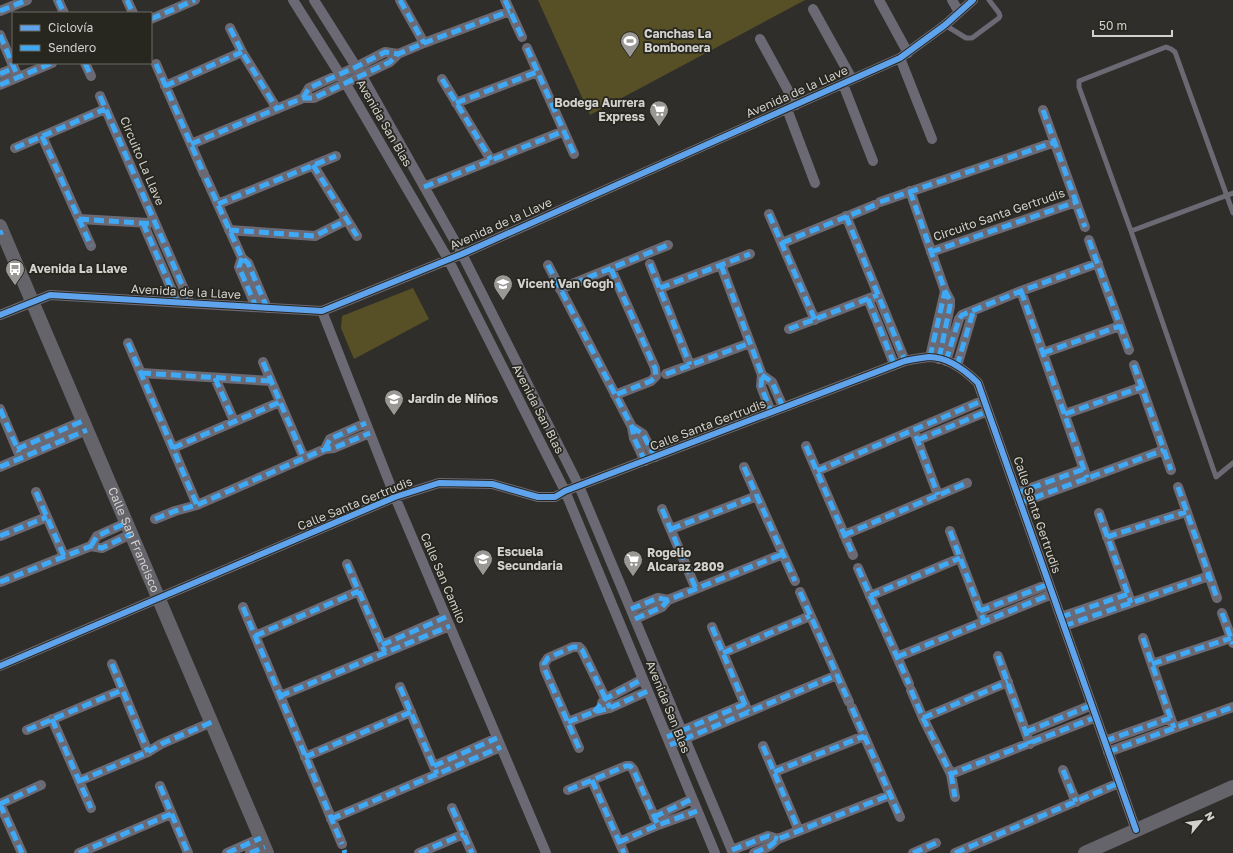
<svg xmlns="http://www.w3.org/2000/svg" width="1233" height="853" viewBox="0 0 1233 853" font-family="'Golos Text',sans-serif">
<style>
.green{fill:#575026}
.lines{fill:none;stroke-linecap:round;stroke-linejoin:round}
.lane{stroke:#6b6a74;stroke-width:5}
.street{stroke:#6b6a74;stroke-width:10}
.secondary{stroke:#65646b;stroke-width:14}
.quiet{stroke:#3fa9f5;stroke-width:5;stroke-dasharray:10 5;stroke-linecap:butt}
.cycleway-casing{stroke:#27261f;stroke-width:8}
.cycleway{stroke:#60a3ed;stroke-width:6}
.labels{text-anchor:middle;stroke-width:3.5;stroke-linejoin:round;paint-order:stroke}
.poi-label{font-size:12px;font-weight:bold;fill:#d2d1cd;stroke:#27261f;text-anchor:start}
.street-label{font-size:12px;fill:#d2d1cd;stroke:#27261f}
</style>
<rect width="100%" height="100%" fill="#2f2e2a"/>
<path class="green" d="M538 0H805L590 115Z
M413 288 429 319 354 359 341 328 342 316Z"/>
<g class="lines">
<path class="lane" d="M945 25 966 38H972L999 18 1000 16 999 13 989 0
M1233 213 1175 52 1171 49 1166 47 1079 81V87L1131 231 1216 477 1233 463
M1131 231 1233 193"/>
<path class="street" d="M58 0 64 13
M127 0 133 13
M293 0 346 84 448 259 565 491 715 853
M314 0 362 76 462 254 579 486 733 853
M400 0 424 43
M505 0 522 37
M879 0 908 53
M952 0 959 12
M813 9 852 79
M0 11 27 0
M151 19 195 0
M230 28 242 52 277 109
M0 35 18 77
M760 39 796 105
M527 48 574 154
M900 58 932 139
M85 63 91 76
M156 64 204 174
M0 74 14 68
M442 79 491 160
M843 84 873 161
M0 85 52 63
M165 86 242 52
M100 96 190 303
M303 98 309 88 356 67 385 52 398 54
M456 103 537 72
M787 109 815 183
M1043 110 1085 227
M42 136 91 246
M191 144 303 98H314L390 62 398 54 424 43 510 11
M15 148 105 109
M313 165 357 236
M206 178 242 258 248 263 267 308
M424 187 564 131
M910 191 945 291 950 300V306L939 359
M880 202 1055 142
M218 204 336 156
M769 214 815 320
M846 216 905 361
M79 219 149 223
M143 223 177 302
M229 230 315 236 347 220
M1089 240 1129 350
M782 243 875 205
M931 252 1076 202
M242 258 239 267 256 307
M650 264 690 365
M548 265 632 427 634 438 645 461
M721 265 762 375 761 386 771 412
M611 269 655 368 656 376 651 381 615 395
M660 288 750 254
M560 289 668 245
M1021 291 1087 478
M868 299 894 364
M322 311 395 497 546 853
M0 315 50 295 322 311 462 254 900 58 945 25 973 0
M789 329 878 295
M128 343 197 505
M1043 353 1120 326
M930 357 945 291
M946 361 959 319 962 315 1021 291 1098 263
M263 362 304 458
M1134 365 1171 470
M957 366 973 312
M141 373 271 381
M666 374 750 343
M762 375 772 382 783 407
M215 378 234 421
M0 409 19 454
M1065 414 1142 387
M632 427 643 434 655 457
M915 434 938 495
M918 440 988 411
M806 446 853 555
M173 448 280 402
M17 449 83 421
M325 449 330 439 366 423
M0 467 87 430
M744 467 795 581
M817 471 984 400
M1178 487 1217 598
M36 492 64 556
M1017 493 1084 469
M1020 503 1164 450
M662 509 696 589
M1099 513 1131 603
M155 519 175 511 197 505 325 449 334 448 370 433
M671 529 757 496
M950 531 984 621
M844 535 967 483
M0 536 47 517
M1107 537 1186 512
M91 546 97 536 126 523
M347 564 385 652
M858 568 909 684
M0 582 91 546 102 548 131 534
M800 592 849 702
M870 596 960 558
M243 607 342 844
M631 609 658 598 668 600
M980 611 1049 584
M1222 613 1233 643
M1061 617 1128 594
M635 619 662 607 668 600 783 554
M1064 626 1209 576
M712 627 748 712
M255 636 359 591
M1143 638 1174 728
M382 645 446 617
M723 653 810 616
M998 656 1030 744
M897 657 1052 594
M112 664 148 752
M1152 664 1231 638
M0 666 395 497 439 483 492 484 538 497H555L565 491 905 361C913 359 921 358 929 357 948 357 966 371 978 383L1136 830
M400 687 437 774
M911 690 923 718 951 774 1096 717
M280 696 450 626
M602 703 605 699 643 679
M852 708 900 817
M923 718 1008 682
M52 719 91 808
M568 722 594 712 610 708 648 691
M27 730 122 690
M1026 732 1092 705
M667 737 745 704
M1105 741 1170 718
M670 745 837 675
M763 746 799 831
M579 748 545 670 544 664 548 658 573 647H579L582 650 610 708
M1108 752 1233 707
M305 757 411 712
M434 766 497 738
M1063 770 1076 802
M774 772 864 736
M951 774 955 797
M592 780 624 853
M79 781 148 752 161 744 212 722
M160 786 188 853
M568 790 626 766H630L633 769 658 825
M0 804 22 853
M0 804 41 785
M452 808 472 853
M654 817 692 799
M331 819 501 747
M619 842 658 825 697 811
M732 850 768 836 778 839
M79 853 171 814
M227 853 261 838
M250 853 265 847
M419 853 464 834
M754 853 770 846 778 839 890 795
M913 853 936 843
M955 853 1119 783"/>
<g class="secondary">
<path id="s1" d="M0 226 267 853"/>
<path d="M1085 853 1233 787"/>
</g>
<path class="quiet" d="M58 0 64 13
M127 0 133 13
M400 0 424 43
M505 0 522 37
M0 11 27 0
M151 19 195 0
M230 28 242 52 277 109
M0 35 18 77
M527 48 574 154
M85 63 91 76
M156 64 204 174
M0 74 14 68
M442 79 491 160
M0 85 52 63
M165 86 242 52
M100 96 190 303
M303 98 309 88 356 67 385 52 398 54
M456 103 537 72
M1043 110 1085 227
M42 136 91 246
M191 144 303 98H314L390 62 398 54 424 43 510 11
M15 148 105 109
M313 165 357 236
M206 178 242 258 248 263 267 308
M424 187 564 131
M910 191 945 291 950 300V306L939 359
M880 202 1055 142
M218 204 336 156
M769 214 815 320
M846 216 905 361
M79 219 155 224
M143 223 177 302
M229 230 315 236 347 220
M0 233 3 232
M1089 240 1129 350
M782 243 875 205
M931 252 1076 202
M242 258 239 267 256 307
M650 264 690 365
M548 265 632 427 634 438 645 461
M721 265 762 375 761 386 771 412
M611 269 655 368 656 376 651 381 615 395
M660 288 750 254
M560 289 668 245
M1021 291 1087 478
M868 299 894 364
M789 329 878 295
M128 343 197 505
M1043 353 1120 326
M930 357 945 291
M946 361 959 319 962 315 1021 291 1098 263
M263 362 304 458
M1134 365 1171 470
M957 366 973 312
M141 373 271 381
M666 374 750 343
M762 375 772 382 783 407
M215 378 234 421
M0 409 19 452
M1065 414 1142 387
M632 427 643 434 655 457
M916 436 938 495
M918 440 988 411
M806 446 853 555
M173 448 280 402
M17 449 83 421
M325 449 330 439 366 423
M0 467 87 430
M744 467 795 581
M817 471 984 400
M1178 487 1217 598
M36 492 64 556
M1017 493 1084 469
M1020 503 1164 450
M662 509 696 589
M1099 513 1131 603
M155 519 175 511 197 505 325 449 334 448 370 433
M671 529 757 496
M950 531 984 621
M844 535 967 483
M0 536 47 517
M1107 537 1186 512
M91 546 97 536 126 523
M347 564 385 652
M858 568 909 684
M0 582 91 546 102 548 131 534
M800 592 849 702
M870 596 960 558
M243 607 342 844
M631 609 658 598 668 600
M980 611 1049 584
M1222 613 1233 644
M1061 617 1128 594
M635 619 662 607 668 600 783 554
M1064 626 1209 576
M712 627 748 712
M255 636 359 591
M1143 638 1174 728
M382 645 446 617
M723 653 810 616
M998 656 1030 744
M897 657 1052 594
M112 664 148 752
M1152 664 1231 638
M400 687 437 774
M911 690 923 718 951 774 1096 717
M280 696 450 626
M852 708 900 817
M594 712 605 699 643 679
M923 718 1008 682
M52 719 91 808
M568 722 594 712 610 708 648 691
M27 730 122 690
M1026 732 1092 705
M667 737 745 704
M1105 741 1170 718
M670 745 837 675
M763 746 799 831
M579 748 545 670 544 664 548 658 573 647H579L582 650 610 708
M1108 752 1233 707
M305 757 411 712
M434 766 497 738
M1063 770 1076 802
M774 772 864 736
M951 774 955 797
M592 780 624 853
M79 781 148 752 161 744 212 722
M160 786 188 853
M568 790 626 766H630L633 769 658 825
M0 804 22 853
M0 804 41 785
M452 808 472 853
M654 817 692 799
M331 819 501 747
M619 842 658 825 697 811
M344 850 345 853
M732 850 768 836 778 839
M79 853 171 814
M227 853 261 838
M250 853 265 847
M419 853 464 834
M754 853 770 846 778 839 890 795
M913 853 936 843
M955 853 1119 783"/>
<g class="cycleway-casing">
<path id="cycleway" d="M0 315 50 295 322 311 462 254 900 58 945 25 973 0
M0 666 395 497 439 483 492 484 538 497H555L565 491 905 361C913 359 921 358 929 357 948 357 966 371 978 383L1136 830"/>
</g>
<use href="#cycleway" class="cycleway"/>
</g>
<defs>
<g id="stadium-pin" transform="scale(1)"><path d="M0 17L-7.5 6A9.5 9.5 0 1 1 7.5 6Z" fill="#999894" stroke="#27261f"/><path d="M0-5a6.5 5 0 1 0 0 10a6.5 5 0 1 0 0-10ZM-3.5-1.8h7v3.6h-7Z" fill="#fff"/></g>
<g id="supermarket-pin" transform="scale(1)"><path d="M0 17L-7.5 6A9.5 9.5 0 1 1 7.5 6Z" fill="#999894" stroke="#27261f"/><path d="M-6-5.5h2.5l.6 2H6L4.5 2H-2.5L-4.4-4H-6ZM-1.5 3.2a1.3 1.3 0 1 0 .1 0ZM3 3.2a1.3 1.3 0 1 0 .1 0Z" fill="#fff"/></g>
<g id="bus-pin" transform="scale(1)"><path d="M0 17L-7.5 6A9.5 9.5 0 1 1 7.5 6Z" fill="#999894" stroke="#27261f"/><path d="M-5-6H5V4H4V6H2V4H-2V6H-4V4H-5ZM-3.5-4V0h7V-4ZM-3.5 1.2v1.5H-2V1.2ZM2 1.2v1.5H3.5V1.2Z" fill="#fff"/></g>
<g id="school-pin" transform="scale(1)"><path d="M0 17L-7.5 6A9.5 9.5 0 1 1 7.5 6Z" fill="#999894" stroke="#27261f"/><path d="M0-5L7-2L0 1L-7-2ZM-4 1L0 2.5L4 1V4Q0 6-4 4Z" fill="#fff"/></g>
</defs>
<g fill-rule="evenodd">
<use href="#stadium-pin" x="630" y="41"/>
<use href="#supermarket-pin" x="659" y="110"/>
<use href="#bus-pin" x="15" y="269"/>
<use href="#school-pin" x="503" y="284"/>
<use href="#school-pin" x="394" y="399"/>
<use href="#school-pin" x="483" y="559"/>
<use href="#supermarket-pin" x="633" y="560"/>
</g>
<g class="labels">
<g class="poi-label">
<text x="644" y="38">Canchas La<tspan x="644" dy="14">Bombonera</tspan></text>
<text x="645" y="107" text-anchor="end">Bodega Aurrera<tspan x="645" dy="14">Express</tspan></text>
<text x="29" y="273">Avenida La Llave</text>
<text x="517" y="288">Vicent Van Gogh</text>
<text x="408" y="403">Jardin de Niños</text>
<text x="497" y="556">Escuela<tspan x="497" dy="14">Secundaria</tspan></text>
<text x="647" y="557">Rogelio<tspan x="647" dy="14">Alcaraz 2809</tspan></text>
</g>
<g class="street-label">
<text transform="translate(797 92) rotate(-24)" y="4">Avenida de la Llave</text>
<text transform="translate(384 123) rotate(60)" y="4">Avenida San Blas</text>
<text transform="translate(142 161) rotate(67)" y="4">Circuito La Llave</text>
<text transform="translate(999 215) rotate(-19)" y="4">Circuito Santa Gertrudis</text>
<text transform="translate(501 224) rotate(-24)" y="4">Avenida de la Llave</text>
<text transform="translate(186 292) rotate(3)" y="4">Avenida de la Llave</text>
<text transform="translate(538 409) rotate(63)" y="4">Avenida San Blas</text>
<text transform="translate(708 425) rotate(-21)" y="4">Calle Santa Gertrudis</text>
<text transform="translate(355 504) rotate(-22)" y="4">Calle Santa Gertrudis</text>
<text transform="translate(1037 515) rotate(71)" y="4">Calle Santa Gertrudis</text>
<text dy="4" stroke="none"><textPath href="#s1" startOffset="341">Calle San Francisco</textPath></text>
<text transform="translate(443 578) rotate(67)" y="4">Calle San Camilo</text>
<text transform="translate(668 707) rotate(68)" y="4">Avenida San Blas</text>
</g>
</g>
<rect x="12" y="12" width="140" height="52" fill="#27261f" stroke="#6b6a65"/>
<rect x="20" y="25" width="20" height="6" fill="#60a3ed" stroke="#6b6a65"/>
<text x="48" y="32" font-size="12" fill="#d2d1cd">Ciclovía</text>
<rect x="20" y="45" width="20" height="6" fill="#3fa9f5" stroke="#6b6a65"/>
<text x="48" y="52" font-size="12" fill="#d2d1cd">Sendero</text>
<g transform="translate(1201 821) rotate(61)" stroke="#27261f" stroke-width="3" paint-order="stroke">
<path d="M0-3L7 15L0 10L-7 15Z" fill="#d2d1cd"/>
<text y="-6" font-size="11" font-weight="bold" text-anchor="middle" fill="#d2d1cd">N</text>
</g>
<path d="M1093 30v6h79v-6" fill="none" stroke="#d2d1cd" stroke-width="2"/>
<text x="1099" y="30" font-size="12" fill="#d2d1cd" stroke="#27261f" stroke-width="3" paint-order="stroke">50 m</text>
</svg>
